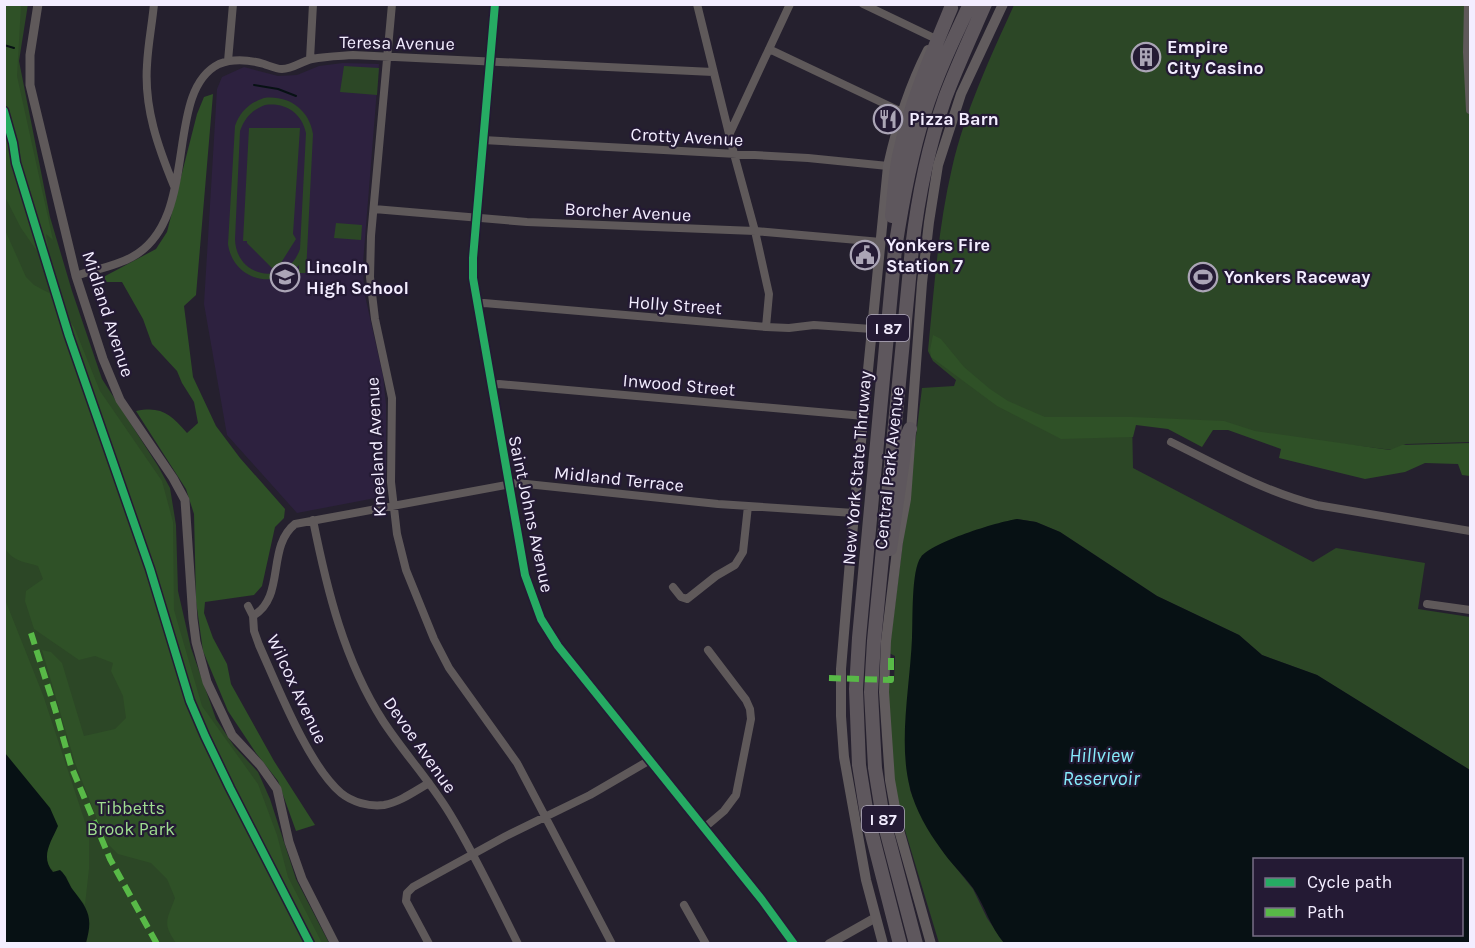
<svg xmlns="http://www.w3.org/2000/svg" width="1475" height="948" viewBox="0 0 1475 948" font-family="Karla,sans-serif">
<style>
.built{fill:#2d213f}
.green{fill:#2c4726;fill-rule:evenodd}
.forest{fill:#2f5127}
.water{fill:#071114;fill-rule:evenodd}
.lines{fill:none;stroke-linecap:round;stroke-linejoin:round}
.stream{stroke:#071114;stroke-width:2}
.minor{stroke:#5f595a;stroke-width:8}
.tertiary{stroke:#5f595a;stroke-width:9}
.secondary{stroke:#625c5e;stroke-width:10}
.motorway{stroke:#5e575d;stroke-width:14}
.quiet{stroke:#58b947;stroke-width:6;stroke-dasharray:12 6;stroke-linecap:butt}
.cycleway-casing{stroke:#241a34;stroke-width:11}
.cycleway{stroke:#26ab63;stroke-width:8}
.labels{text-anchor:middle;stroke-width:4.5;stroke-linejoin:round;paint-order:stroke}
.shield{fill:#241a34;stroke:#b5aec2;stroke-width:1.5}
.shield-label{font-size:16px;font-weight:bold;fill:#f3edff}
.street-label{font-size:18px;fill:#f3edff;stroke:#241a34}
.poi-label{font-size:18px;font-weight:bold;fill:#f3edff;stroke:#241a34;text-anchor:start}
.park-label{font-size:18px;fill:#9fdd90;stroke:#241a34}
.water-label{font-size:20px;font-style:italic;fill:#87ecfc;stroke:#241a34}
</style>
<rect width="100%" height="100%" fill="#25202e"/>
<path class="built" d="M343 63 379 64 363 263 364 291 383 376 386 404V496L297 513 227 435 204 304 217 89 222 77 244 67 278 76 297 75 319 66Z"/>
<path class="green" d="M28 4 19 61 50 217 72 291 102 379 158 466 170 488 176 525 178 591 191 648 216 719 234 746 258 772 270 799 296 879 329 943 5 944 4 5Z
M1014 5H1470V442L1406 444 1392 450 1132 418 1133 468 1313 562 1336 548 1425 563 1418 609 1470 617V770L1317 675 1262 655 1239 635 1157 596 1060 532 1036 522 1017 519 911 671 906 725 910 790 920 814 941 849 973 889 987 918 1004 943H939L904 827 893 781 887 683 894 682 895 656 889 653 922 388 954 386 956 380 933 361 928 351C934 290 938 228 952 168 965 111 990 58 1014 5Z
M344 66 379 68 377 95 340 92Z
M264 98C288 95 309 109 313 134L306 273H299V265C275 291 233 280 228 244L235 126C240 112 249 103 264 98ZM265 105C285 102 302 113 306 133L300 249C287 287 236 279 235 239L240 131C245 117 252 110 265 105Z
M249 128H300L293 234 296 239 279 266 272 268 247 243V241H243Z
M336 223 362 225 361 240 334 238Z"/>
<path class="forest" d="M4 5H21L17 76 53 240 46 234 50 259 39 254 21 228 5 197Z
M213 94 196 295 184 306 193 377 216 426 240 458 285 509 284 518 275 527 262 586 254 595 205 602 204 613 213 638 227 664 231 684 274 761 315 825 296 831 278 781 256 753 228 711 203 651 196 601 194 514 186 489 136 411C162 406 170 414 187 433L198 423 194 402 182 383 177 371 152 344 143 319 122 282H94L156 249 167 232 197 114 204 97Z
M5 230 26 277 34 285 51 294 74 327 100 391 162 481 173 522 174 610 202 706 258 784 277 835 288 877 322 943H176C162 923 167 920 175 898L167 879 151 863 118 854 106 842 75 763 42 650 51 652 62 663 84 736 115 729 126 718 123 696 111 671 113 663 95 656 79 660 34 629 25 601 26 591 43 579 38 566C26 562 10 561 5 547Z
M933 335 941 339 964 367 990 389 1008 401 1045 417H1132L1224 421 1255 431 1390 450 1402 445 1470 443V476L1462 475 1458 464 1425 463 1405 472 1365 479 1279 458 1281 449 1228 430H1213L1202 447 1168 429 1136 425 1133 437 1061 439 997 406 931 357 930 350Z
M4 597 43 695 89 834V869L85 905 72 889 66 876C33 866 48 849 57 826L50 808 5 753Z"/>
<path class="water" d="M1017 519 1036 522 1060 532 1157 596 1239 635 1262 655 1317 675 1470 770V943H1004C990 927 985 906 973 888 963 874 950 863 941 849 928 832 915 809 910 788 898 742 910 686 912 638 913 620 911 570 921 557 932 542 997 522 1017 519ZM1254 860H1462V934H1254Z
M5 753 50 808 58 826C51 842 40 857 53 872L60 870C67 876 68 883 73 890 89 910 93 918 86 943H5Z"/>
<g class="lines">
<path class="stream" d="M4 45 14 48
M254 85 278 89 296 96"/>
<path class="minor" d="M154 4C152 25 148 44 147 65 144 108 158 147 174 186
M392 4 371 236 370 277 375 319 392 398 391 482 397 534 406 570 434 639 449 668 517 763 612 944
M697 4 734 154 755 231 769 294 766 327
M863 4 934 38
M1468 4 1467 52 1470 110
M769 49 902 112
M310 59 313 4
M228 61 233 4
M729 135 790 4
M483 140 808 158 888 166
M374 209 527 222 755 231 881 242
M76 276C93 270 116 266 132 257 202 219 162 92 219 64 234 58 250 60 264 64 270 66 276 69 282 69 293 69 302 61 312 59 326 56 340 56 353 55L713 72
M477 304 484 303 766 327 789 328 814 325 872 329
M491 385 499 384 864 416
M1171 442C1218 465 1265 492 1317 505L1470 531
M313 520C327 590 344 660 383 721 404 753 430 781 450 814 475 855 496 900 518 944
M673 587 681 597 687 599 716 576 735 565 743 552 748 506
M1427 604 1470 610
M248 606 253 616
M429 783C415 791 400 802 384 805 369 807 352 802 341 793 308 765 277 685 259 645L254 631 253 616C286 597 266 547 295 524L517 483 718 504 854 513
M704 828 724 811 736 795 751 719 750 709 746 700 708 650
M684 905 706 944
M429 944 406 901 407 893 413 887 506 836 590 795 650 760"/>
<path class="tertiary" d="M38 4 30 55V85L76 276 103 359 120 400 173 478 185 500 193 619 196 642 207 682 232 735 260 765 277 789 289 842 302 879 335 944
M495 4 473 258V278L525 575 541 619 558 646 762 900 794 944
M829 944 875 918"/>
<path class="secondary" d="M883 944 866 880 844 757 841 716V669L854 513 888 166C897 125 909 87 928 50
M931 944 899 830 890 780 884 692 886 641 898 542 906 499 922 283 929 222 938 165 961 94 1003 4"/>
<path class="motorway" d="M892 216C894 196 895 176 899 156 910 105 931 56 951 8
M890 549 906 439 910 429
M900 944 867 815 859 765 856 689 859 638 895 249C902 203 910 158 924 114 936 76 953 40 970 4
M916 944 883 818 875 768 871 692 874 641 912 248C918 197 928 147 945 98 957 66 971 36 985 4"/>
<path class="quiet" d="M31 633 55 709 71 766 110 859 157 944
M829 678 891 680V656"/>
<g class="cycleway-casing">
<path id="cycleway" d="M495 4 473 258V278L525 575 541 619 558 646 762 900 794 944
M4 111 13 143 16 163 69 336 150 569 190 701 205 736 230 788 310 944"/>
</g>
<use href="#cycleway" class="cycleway"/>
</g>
<defs>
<g id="building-ring" transform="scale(1.5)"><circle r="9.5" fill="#241a34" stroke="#aba5b6" stroke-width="1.5"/><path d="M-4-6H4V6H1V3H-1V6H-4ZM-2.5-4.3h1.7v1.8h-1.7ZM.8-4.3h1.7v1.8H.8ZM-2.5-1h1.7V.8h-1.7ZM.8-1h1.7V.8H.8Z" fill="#aba5b6"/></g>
<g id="restaurant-ring" transform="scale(1.5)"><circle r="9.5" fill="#241a34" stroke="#aba5b6" stroke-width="1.5"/><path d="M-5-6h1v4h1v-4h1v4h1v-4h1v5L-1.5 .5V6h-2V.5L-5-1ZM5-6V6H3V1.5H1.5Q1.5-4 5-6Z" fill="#aba5b6"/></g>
<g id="civic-ring" transform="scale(1.5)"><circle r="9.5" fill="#241a34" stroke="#aba5b6" stroke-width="1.5"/><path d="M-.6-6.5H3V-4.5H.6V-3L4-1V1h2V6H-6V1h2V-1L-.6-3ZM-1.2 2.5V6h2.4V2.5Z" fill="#aba5b6"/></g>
<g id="school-ring" transform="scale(1.5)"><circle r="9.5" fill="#241a34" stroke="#aba5b6" stroke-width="1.5"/><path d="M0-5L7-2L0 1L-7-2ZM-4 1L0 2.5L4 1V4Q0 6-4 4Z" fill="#aba5b6"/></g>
<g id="stadium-ring" transform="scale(1.5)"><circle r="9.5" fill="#241a34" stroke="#aba5b6" stroke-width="1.5"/><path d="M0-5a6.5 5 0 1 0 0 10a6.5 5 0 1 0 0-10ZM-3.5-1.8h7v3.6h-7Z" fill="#aba5b6"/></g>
</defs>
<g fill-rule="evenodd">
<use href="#building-ring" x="1146" y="57"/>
<use href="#restaurant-ring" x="888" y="119"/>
<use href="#civic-ring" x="865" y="255"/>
<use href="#school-ring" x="285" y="277"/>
<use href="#stadium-ring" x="1203" y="277"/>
</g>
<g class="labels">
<g class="shield">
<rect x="867" y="315" width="42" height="26" rx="4.5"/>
<rect x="862" y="806" width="42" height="26" rx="4.5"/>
</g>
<g class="shield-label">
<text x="888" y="334">I 87</text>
<text x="883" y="825">I 87</text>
</g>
<g class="street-label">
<text transform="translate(397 43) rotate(1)" y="6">Teresa Avenue</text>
<text transform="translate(687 137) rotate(3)" y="6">Crotty Avenue</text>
<text transform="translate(628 212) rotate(3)" y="6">Borcher Avenue</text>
<text transform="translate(675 305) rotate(4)" y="6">Holly Street</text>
<text transform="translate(108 314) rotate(72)" y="6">Midland Avenue</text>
<text transform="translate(679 385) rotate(5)" y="6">Inwood Street</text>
<text transform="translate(376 447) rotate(-93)" y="6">Kneeland Avenue</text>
<text transform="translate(857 468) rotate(-85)" y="6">New York State Thruway</text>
<text transform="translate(889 468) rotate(-84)" y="6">Central Park Avenue</text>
<text transform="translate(619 479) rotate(6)" y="6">Midland Terrace</text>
<text transform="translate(531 514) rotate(78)" y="6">Saint Johns Avenue</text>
<text transform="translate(297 689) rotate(65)" y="6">Wilcox Avenue</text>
<text transform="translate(420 745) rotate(55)" y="6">Devoe Avenue</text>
</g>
<g class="poi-label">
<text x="1167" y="53">Empire<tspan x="1167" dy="21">City Casino</tspan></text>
<text x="909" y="125">Pizza Barn</text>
<text x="886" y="251">Yonkers Fire<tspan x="886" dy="21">Station 7</tspan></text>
<text x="306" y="273">Lincoln<tspan x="306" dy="21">High School</tspan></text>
<text x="1224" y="283">Yonkers Raceway</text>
</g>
<g class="park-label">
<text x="131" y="814">Tibbetts<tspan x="131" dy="21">Brook Park</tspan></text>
</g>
<g class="water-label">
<text x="1101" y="762">Hillview<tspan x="1101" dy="23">Reservoir</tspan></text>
</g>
</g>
<rect width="1475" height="948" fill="none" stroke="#f3edff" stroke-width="12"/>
<rect x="1253" y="858" width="210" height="78" fill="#241a34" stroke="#776e85" stroke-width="1.5"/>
<rect x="1265" y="878" width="30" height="9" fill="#26ab63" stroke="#776e85" stroke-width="1.5"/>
<text x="1307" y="888" font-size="18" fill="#f3edff">Cycle path</text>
<rect x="1265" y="908" width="30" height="9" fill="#58b947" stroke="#776e85" stroke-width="1.5"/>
<text x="1307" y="918" font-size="18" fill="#f3edff">Path</text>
</svg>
